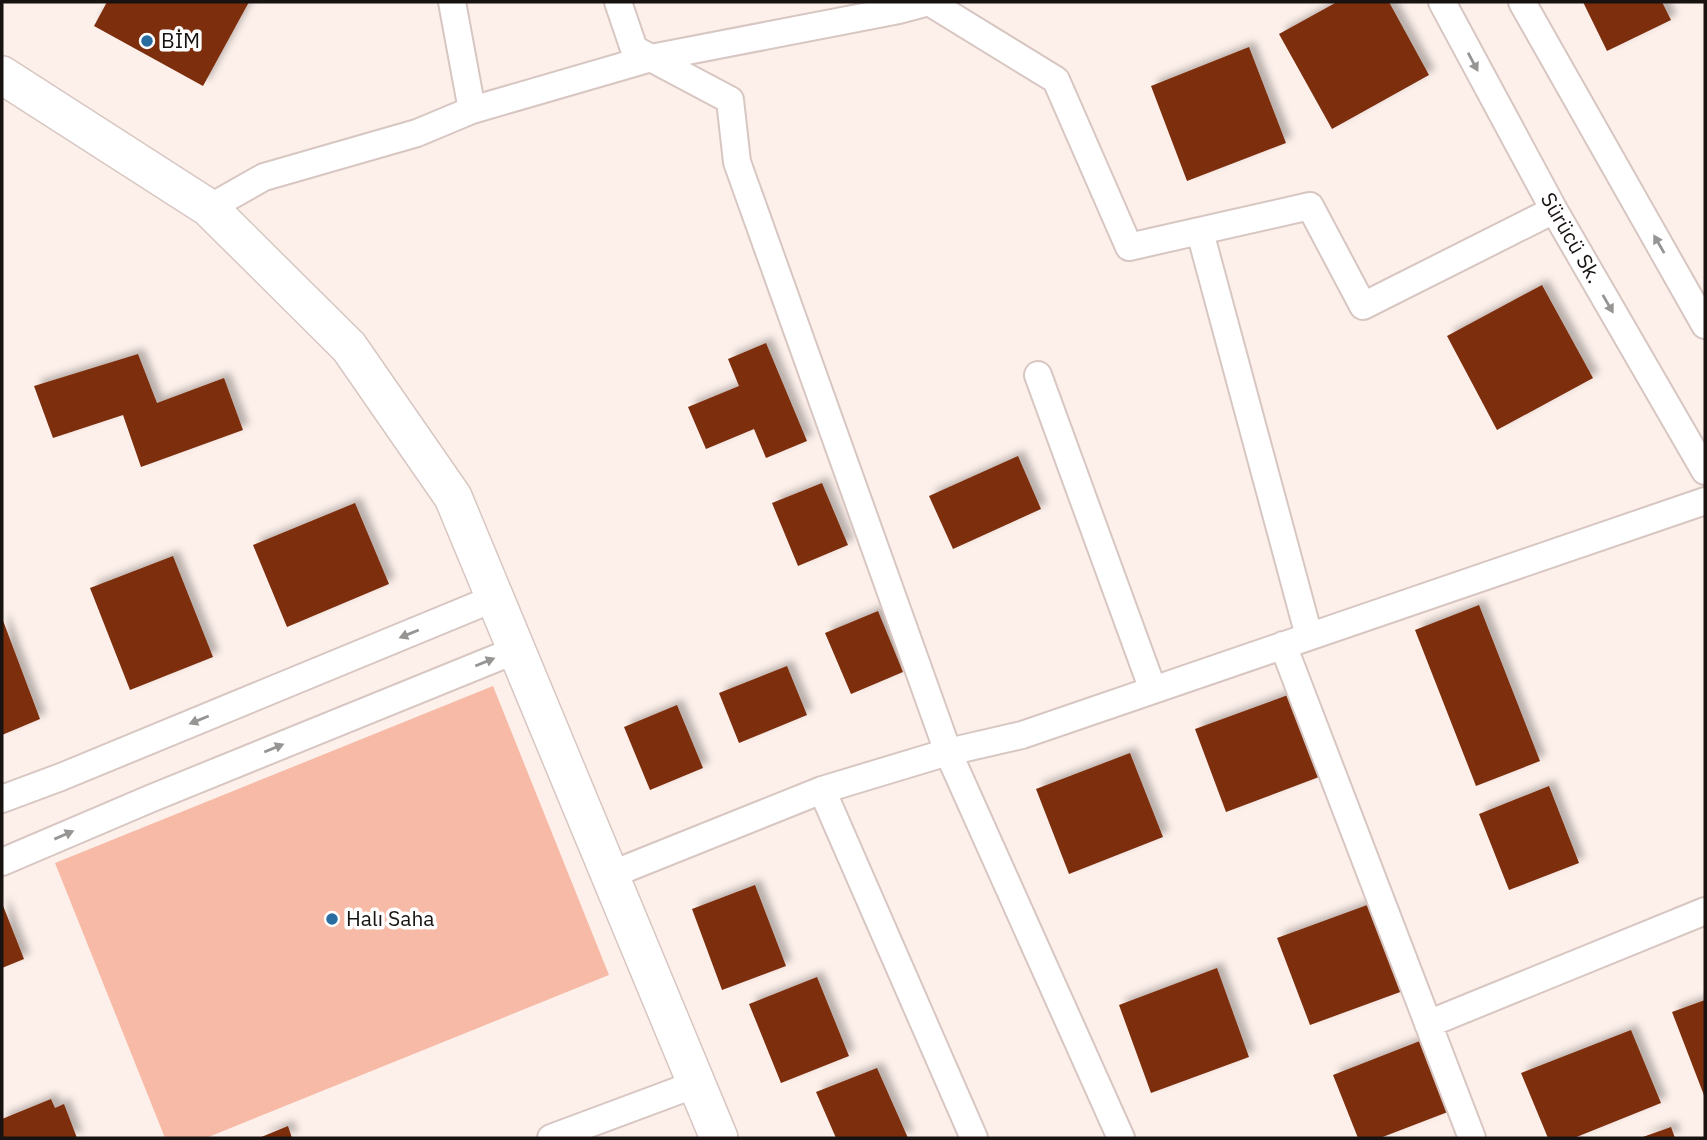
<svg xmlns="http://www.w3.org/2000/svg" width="1707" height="1140" viewBox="0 0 1707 1140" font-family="'IBM Plex Sans',sans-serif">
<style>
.green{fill:#f6baa6}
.building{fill:#7c2e0f;filter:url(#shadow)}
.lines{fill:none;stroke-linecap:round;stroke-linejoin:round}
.street-casing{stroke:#d7c6c1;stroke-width:30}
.secondary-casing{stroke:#d7c6c1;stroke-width:40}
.street{stroke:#fff;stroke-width:26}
.secondary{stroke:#fff;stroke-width:37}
.oneway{fill:#979594}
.poi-dot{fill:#296ca1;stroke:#fff;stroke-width:2.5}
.labels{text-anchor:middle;stroke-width:7;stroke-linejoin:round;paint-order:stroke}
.poi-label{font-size:21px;fill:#181311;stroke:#fff;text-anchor:start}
.street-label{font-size:21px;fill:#181311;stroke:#fff}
</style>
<defs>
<filter id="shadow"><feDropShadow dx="6" dy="-6" stdDeviation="3.5" flood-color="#0004"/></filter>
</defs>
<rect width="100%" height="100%" fill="#fdf0eb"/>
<path class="green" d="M493 686 609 975 206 1138H165L55 863Z"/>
<path class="building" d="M107 2H249L203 86 94 26Z
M1337 2H1389L1429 75 1332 129 1279 34Z
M1583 2H1662L1671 20 1607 51Z
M1249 47 1286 143 1187 181 1151 86Z
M1542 285 1593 378 1497 430 1447 336Z
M766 343 807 441 766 458 754 429 706 449 688 407 739 386 728 359Z
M138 354 157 403 224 378 243 430 141 467 123 415 53 438 34 386Z
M1018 456 1041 509 953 549 929 496Z
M822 483 848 545 798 566 772 503Z
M355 503 389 584 287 627 253 545Z
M173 556 213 657 130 690 90 588Z
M1479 605 1540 761 1476 786 1415 630Z
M878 611 903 672 851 694 825 633Z
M2 618 40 719 2 735Z
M787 666 807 715 739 743 719 693Z
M1288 695 1319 777 1226 812 1195 729Z
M677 705 703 768 650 790 624 727Z
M1130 753 1163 837 1069 874 1036 789Z
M1549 786 1579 863 1509 890 1479 814Z
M755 885 786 966 722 990 692 909Z
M2 903 24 959 2 968Z
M1370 904 1403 991 1310 1025 1277 938Z
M1217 968 1249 1057 1151 1093 1119 1005Z
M817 977 849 1056 781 1083 749 1004Z
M1705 1000V1098L1672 1012Z
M1631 1030 1661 1103 1574 1138H1548L1521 1073Z
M1425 1039 1453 1110 1380 1138H1358L1333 1075Z
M877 1068 908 1138H836L816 1092Z
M51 1099 55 1108 64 1104 77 1138H2V1119Z
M288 1126 292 1138H259Z
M1671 1127 1675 1138H1640Z"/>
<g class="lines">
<g class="street-casing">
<path id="street" d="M452 2 472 110
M929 2 1056 80 1129 247 1310 206 1363 306 1554 210
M1442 2 1554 210 1705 471
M1522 2 1705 325
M209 208 264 177 417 133 472 110 651 58 899 10 929 2
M1200 232 1309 636
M1038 375 1153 690
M1283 645 1472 1138
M822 790 974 1138
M2 799 61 777 495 598
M2 862 152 798 516 650
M610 875 822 790 948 752 737 162 730 100 634 49 618 2
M1428 1024 1705 911
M551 1138 696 1084
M1121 1138 948 752 1022 735 1705 501"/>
</g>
<g class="secondary-casing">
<path id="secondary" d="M2 75 209 208 349 347 453 497 719 1138"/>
</g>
<use href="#street" class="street"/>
<use href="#secondary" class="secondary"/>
</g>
<defs><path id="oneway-solid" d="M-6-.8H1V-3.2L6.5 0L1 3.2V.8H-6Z" transform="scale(1.75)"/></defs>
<g class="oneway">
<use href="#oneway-solid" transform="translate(1473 62) rotate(62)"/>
<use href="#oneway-solid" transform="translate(1659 244) rotate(-120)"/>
<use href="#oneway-solid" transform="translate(1608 304) rotate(60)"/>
<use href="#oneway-solid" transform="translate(409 634) rotate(158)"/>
<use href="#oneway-solid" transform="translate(485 662) rotate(-22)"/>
<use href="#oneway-solid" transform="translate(199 720) rotate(158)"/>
<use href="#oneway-solid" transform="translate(274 748) rotate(-22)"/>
<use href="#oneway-solid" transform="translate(64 835) rotate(-23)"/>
</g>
<g class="poi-dot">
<circle cx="147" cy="41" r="7"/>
<circle cx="332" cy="919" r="7"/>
</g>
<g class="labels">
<g class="poi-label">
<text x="161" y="48">BİM</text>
<text x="346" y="926">Halı Saha</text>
</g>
<g class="street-label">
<text transform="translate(1571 238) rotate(60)" y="7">Sürücü Sk.</text>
</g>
</g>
<rect width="1707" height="1140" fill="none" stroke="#181311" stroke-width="7"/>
</svg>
